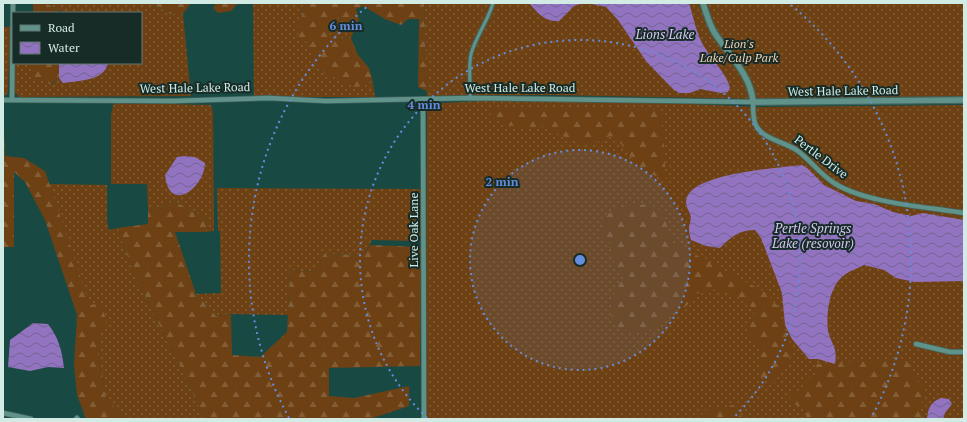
<svg xmlns="http://www.w3.org/2000/svg" width="967" height="422" viewBox="0 0 967 422" font-family="'PT Serif',serif">
<style>
.grass{fill:url(#grass-dots)}
.forest{fill:url(#forest-firs)}
.water{fill:url(#water-waves)}
.lines{fill:none;stroke-linecap:round;stroke-linejoin:round}
.pedestrian-casing{stroke:#40635d;stroke-width:5}
.minor-casing{stroke:#40635d;stroke-width:6}
.tertiary-casing{stroke:#40635d;stroke-width:8}
.pedestrian{stroke:#619289;stroke-width:3}
.minor{stroke:#619289;stroke-width:4.5}
.tertiary{stroke:#619289;stroke-width:5.5}
.ring{fill:none;stroke:#658ddd;stroke-width:2;stroke-dasharray:2 4}
.labels{text-anchor:middle;stroke-width:4;stroke-linejoin:round;paint-order:stroke}
.park-label{font-size:12px;font-style:italic;fill:#f4ceb0;stroke:#172b27}
.street-label{font-size:12px;fill:#d2ebe5;stroke:#172b27}
.water-label{font-size:13px;font-style:italic;fill:#d6c8f1;stroke:#172b27}
.centre{fill:#658ddd;stroke:#172b27;stroke-width:2}
.ring-label{font-size:12px;text-anchor:middle;font-weight:bold;fill:#658ddd;stroke:#172b27;stroke-width:4;stroke-linejoin:round;paint-order:stroke}
</style>
<defs>
<pattern id="grass-dots" width="8" height="8" patternUnits="userSpaceOnUse"><rect width="8" height="8" fill="#6e4114"/><path d="M2 2h.1M6 6h.1" fill="none" stroke="#825d36" stroke-width="1.8" stroke-linecap="round"/></pattern>
<pattern id="forest-firs" width="22" height="20" patternUnits="userSpaceOnUse"><rect width="22" height="20" fill="#6e4114"/><path d="M5 1l3.5 6h-7zM16 11l3.5 6h-7z" fill="#825d36"/></pattern>
<pattern id="water-waves" width="16" height="10" patternUnits="userSpaceOnUse"><rect width="16" height="10" fill="#9173c0"/><path d="M0 5q4-4 8 0t8 0" fill="none" stroke="#746395"/></pattern>
</defs>
<rect width="100%" height="100%" fill="#184942"/>
<path class="grass" d="M45 3H152L170 14H183L191 96 19 97 14 92V63H33V79L44 78 51 85 59 78 63 83 108 66V63H141V13H64Z
M238 3H303L302 18 311 44 313 62 321 71 368 85 372 78 375 97H254L253 4Z
M424 3H964V97L766 99 548 95 427 96Z
M338 17 355 28 351 38 333 39 328 32 335 26Z
M3 27H10L8 93 3 97Z
M481 101 667 103 758 107 964 105V419H426L427 104Z
M117 103 211 105 213 113 214 231 206 232 207 219 174 201 148 212 147 184H111V115L113 105Z
M49 184 107 185V221L109 230 118 228 133 272 187 380 204 419H124L106 398 98 355 99 333Z
M217 188 421 189V235L419 238 414 241 372 240 364 255 324 254 315 272 290 270 288 315 231 314 216 316 196 294 221 293 220 231H218Z"/>
<path class="forest" d="M33 3H45L58 10V13H33Z
M152 3H191L183 14H170Z
M216 3H238L231 11 218 13 213 8Z
M303 3H424L427 91 418 87 419 19H408L401 25 385 19 363 6 356 9 359 19 355 28 338 17 335 26 328 32 333 39 351 38 358 55 369 68 372 78 368 85 354 87 321 71 313 62 310 44 299 37 297 23 302 18Z
M33 63H59V78L50 85 44 78 33 80Z
M3 104 5 156 24 158 45 171 90 305 100 303 107 321 99 333 98 355 106 398 124 419H86L77 395 74 365 77 315 45 220 25 182 14 172V247H3Z
M498 107 662 110 666 179 637 170 632 159 616 137 610 136C584 152 572 138 546 129L544 126C523 129 509 128 491 117L490 111Z
M174 201 207 219 206 232H175L196 294 216 316 231 314 232 355 260 357 287 332 290 270 315 272 324 254 364 255 370 245 421 247 420 366 329 368V396L354 398 409 386V406L370 419H204L187 380 133 272 118 228 148 224V212Z
M650 204 663 213 672 242 765 292 780 309 784 330 793 350 783 371 772 385 759 375C764 356 761 346 748 333V323L754 315 753 308 733 294 711 289 696 294 684 309 675 311 665 320 645 333 627 331 612 324V298L625 274 613 261 612 243 603 239 599 230 604 216 624 206Z
M882 360 908 362 918 382 923 386 925 393 921 405V419H806V408L792 404 789 399 794 392C802 390 802 388 806 381 808 378 814 376 817 373L815 369 816 364Z
M731 405 737 407 742 419H703L702 412C709 408 715 407 723 407L726 410Z"/>
<path class="water" d="M529 3H584L574 6 559 21C544 22 538 13 529 3Z
M587 3H689C694 18 696 34 705 48 713 61 725 72 730 87L728 92 721 93 700 89 690 93H679L673 89 646 61 618 20 606 7Z
M59 63H108C105 81 77 81 63 83L59 78Z
M185 156 195 157 205 163C204 189 169 214 165 175L177 157Z
M802 165 807 168 824 185 856 201 874 204 893 212 911 216 923 213 964 220V281L915 282 896 278 884 270 864 265C857 269 848 271 842 277 829 288 826 314 828 331 831 344 838 347 835 364L818 359H809L792 339 785 325 782 293 761 238 755 230C739 230 731 237 720 248L706 246 691 240C690 237 689 232 689 229 689 225 691 220 691 217 689 209 684 206 687 197 696 173 778 168 802 165Z
M33 323 48 324C59 338 62 351 64 368L48 367 30 371 8 367 10 340Z
M941 398 949 399 952 404 945 413 943 419H927C928 409 930 402 941 398Z"/>
<g class="lines">
<g class="pedestrian-casing">
<path id="pedestrian" d="M470 98C471 84 468 68 471 54 476 36 488 21 493 3"/>
</g>
<g class="minor-casing">
<path id="minor" d="M423 99 424 419
M3 100 173 101 268 98 326 101 470 98 753 102C753 109 753 117 755 123 760 139 786 142 798 151 811 161 820 174 834 183 865 203 927 207 964 213
M12 100 13 3
M916 344 950 352H964
M3 413 31 419
M76 419 77 418"/>
</g>
<g class="tertiary-casing">
<path id="tertiary" d="M703 3C706 13 709 23 714 32 728 54 751 75 753 102L964 100"/>
</g>
<use href="#pedestrian" class="pedestrian"/>
<use href="#minor" class="minor"/>
<use href="#tertiary" class="tertiary"/>
</g>
<circle cx="580" cy="260" r="110" fill="#658ddd" fill-opacity=".12"/>
<g class="ring">
<circle cx="580" cy="260" r="110"/>
<path d="M427 418A220 220 0 1 1 733 418"/>
<path d="M289 418A331 331 0 0 1 369 5M791 5A331 331 0 0 1 871 418"/>
</g>
<g class="labels">
<g class="park-label">
<text x="739" y="48">Lion's<tspan x="739" dy="14">Lake/Culp Park</tspan></text>
</g>
<g class="street-label">
<text transform="translate(195 88) rotate(-1)" y="4">West Hale Lake Road</text>
<text x="520" y="92">West Hale Lake Road</text>
<text transform="translate(843 91) rotate(-1)" y="4">West Hale Lake Road</text>
<text transform="translate(821 157) rotate(37)" y="4">Pertle Drive</text>
<text transform="translate(414 230) rotate(-90)" y="4">Live Oak Lane</text>
</g>
<g class="water-label">
<text x="665" y="39">Lions Lake</text>
<text x="813" y="233">Pertle Springs<tspan x="813" dy="15">Lake (resovoir)</tspan></text>
</g>
</g>
<circle cx="580" cy="260" r="6" class="centre"/>
<g class="ring-label">
<text x="346" y="30">6 min</text>
<text x="424" y="109">4 min</text>
<text x="502" y="186">2 min</text>
</g>
<rect width="967" height="422" fill="none" stroke="#d2ebe5" stroke-width="8"/>
<rect x="12" y="12" width="130" height="52" fill="#172b27" stroke="#627873"/>
<rect x="20" y="25" width="20" height="6" fill="#619289" stroke="#627873"/>
<text x="48" y="32" font-size="12" fill="#d2ebe5">Road</text>
<rect x="20" y="42" width="20" height="12" fill="url(#water-waves)" stroke="#627873"/>
<text x="48" y="52" font-size="12" fill="#d2ebe5">Water</text>
</svg>
